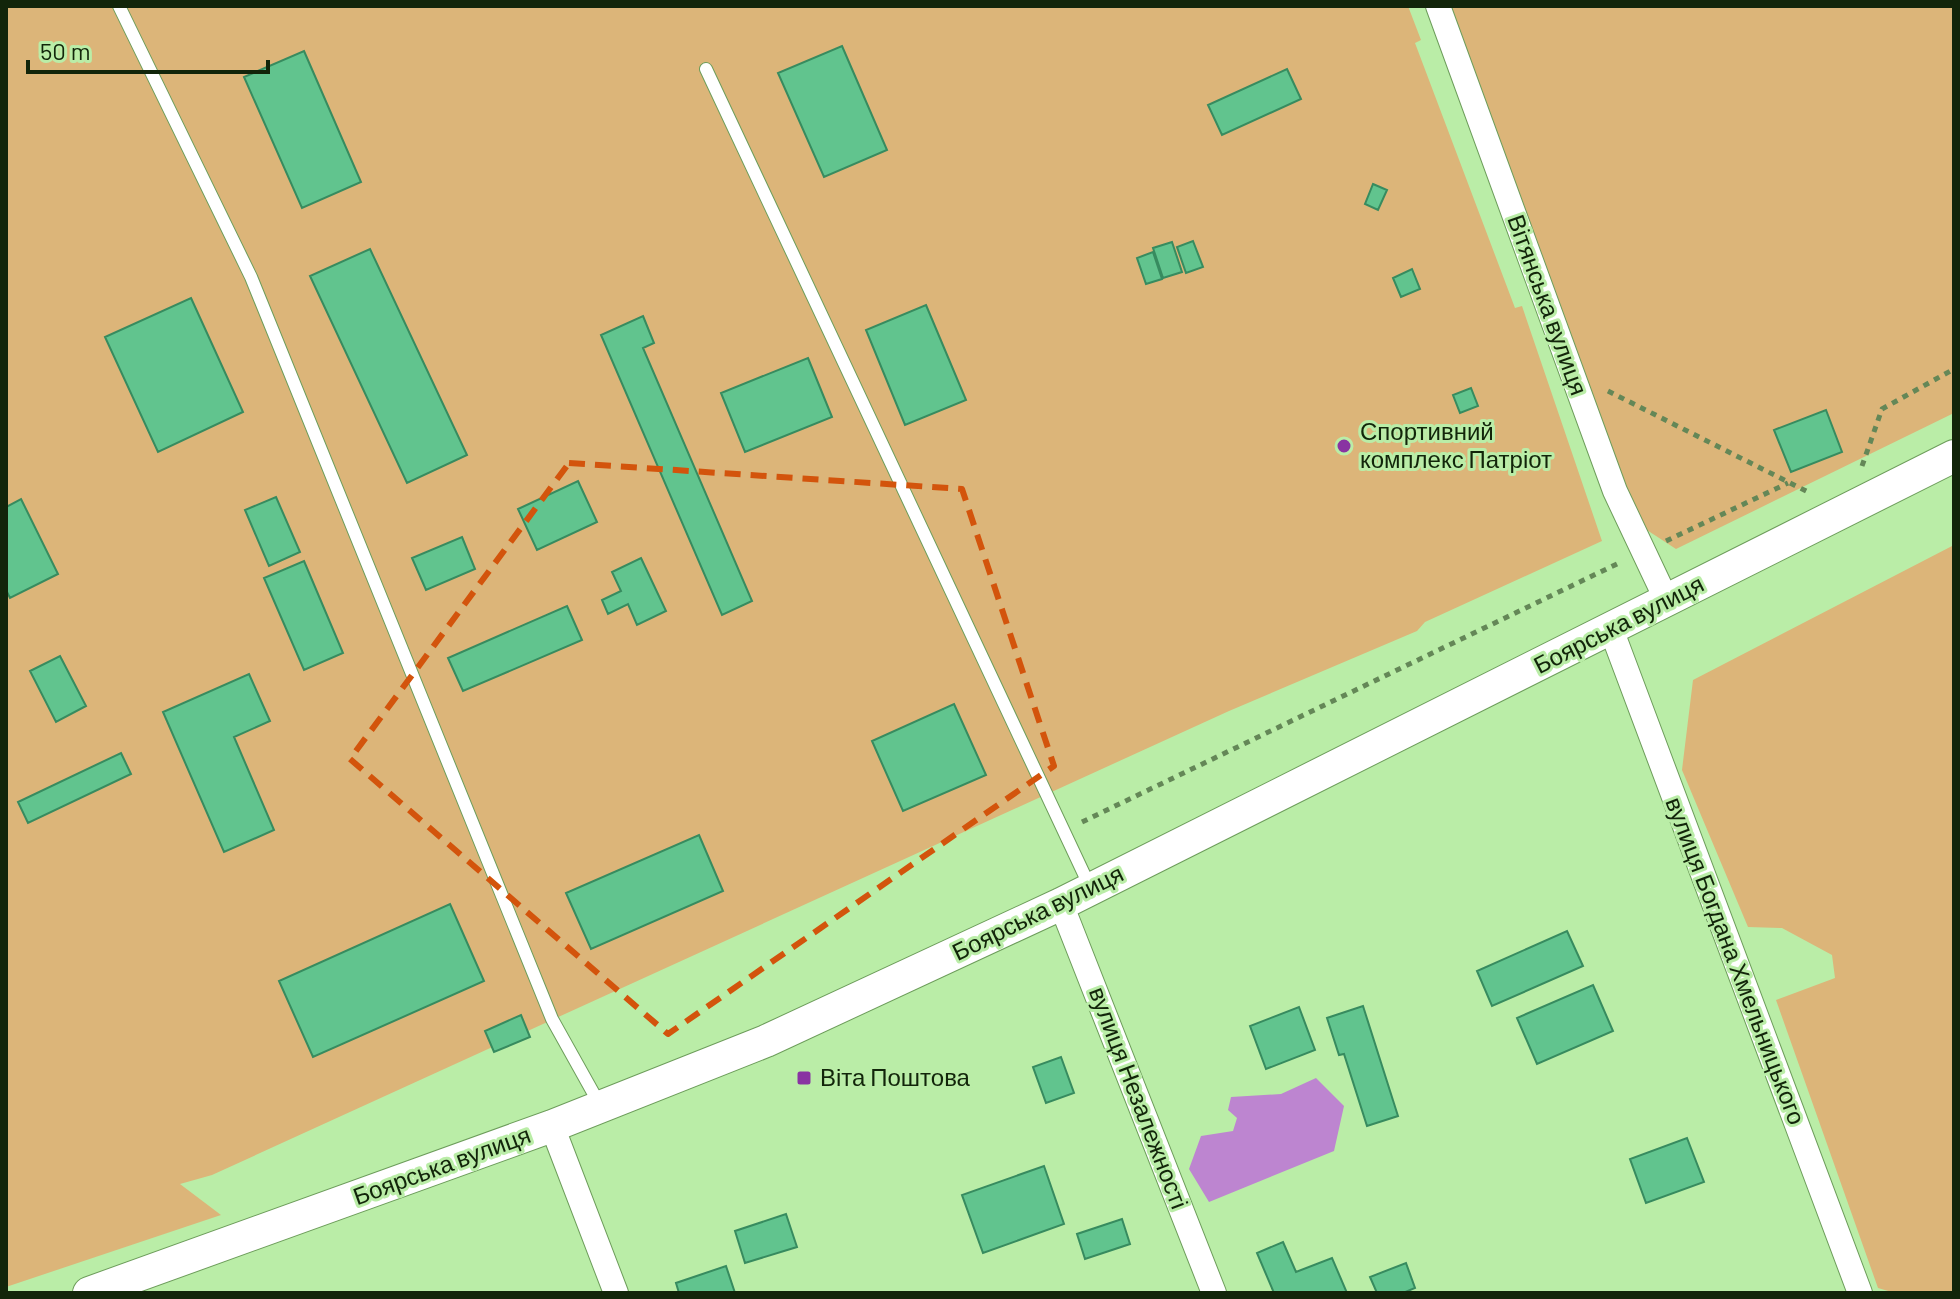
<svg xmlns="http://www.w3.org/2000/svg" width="1960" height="1299" viewBox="0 0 1960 1299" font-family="Barlow,sans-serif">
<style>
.green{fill:#dcb579}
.water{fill:#bd85d0}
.building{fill:#61c48e;stroke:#378b5f;stroke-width:2}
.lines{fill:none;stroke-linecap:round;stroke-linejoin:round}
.service-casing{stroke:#6d9d5b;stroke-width:14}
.minor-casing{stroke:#6d9d5b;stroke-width:26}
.tertiary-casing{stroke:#6d9d5b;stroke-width:34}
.path{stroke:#648757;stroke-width:5;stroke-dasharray:6 6;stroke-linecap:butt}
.service{stroke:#fff;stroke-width:12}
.minor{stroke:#fff;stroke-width:24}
.tertiary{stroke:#fff;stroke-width:32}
.marked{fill:none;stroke:#d3540c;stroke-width:6;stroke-dasharray:16 10;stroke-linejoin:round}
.poi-dot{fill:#8934a2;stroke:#baeda7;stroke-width:3}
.labels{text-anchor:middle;stroke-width:6;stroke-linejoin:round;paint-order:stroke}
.street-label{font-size:24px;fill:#12250a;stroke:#baeda7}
.poi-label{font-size:24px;fill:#12250a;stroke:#baeda7;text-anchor:start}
</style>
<rect width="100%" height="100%" fill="#baeda7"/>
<path class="green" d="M6 6H1408L1421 40 1415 43 1515 308 1522 306 1602 541 1425 622 1417 631 1229 711 212 1175 180 1184 221 1215 6 1287Z
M1429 6H1954V413L1676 549 1610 506Z
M1954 545V1293H1895L1878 1288 1776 1000 1835 978 1832 955 1782 928 1748 927 1682 770 1693 680Z"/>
<path class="water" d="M1316 1078 1344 1106 1334 1151 1209 1202 1189 1169 1201 1136 1233 1131 1237 1118 1228 1110 1231 1097 1281 1094Z"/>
<path class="building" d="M842 46 887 150 824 177 778 73Z
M304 51 361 182 302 208 244 77Z
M1287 69 1301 99 1222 135 1208 105Z
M1373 184 1387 190 1378 210 1365 204Z
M1193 241 1203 267 1186 273 1177 247Z
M1172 242 1182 272 1163 278 1153 248Z
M370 249 467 455 407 483 310 276Z
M1153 252 1162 279 1146 284 1137 258Z
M1412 269 1420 289 1401 297 1393 278Z
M191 298 243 412 158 452 105 337Z
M926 305 966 400 905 425 866 330Z
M643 316 654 343 643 348 752 601 722 615 601 335Z
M808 358 832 417 745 452 721 393Z
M1471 388 1478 406 1460 413 1453 395Z
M1826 410 1842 452 1791 472 1774 430Z
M578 481 597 522 537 550 518 509Z
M276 497 300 552 269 566 245 510Z
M21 499 58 574 10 598 6 590V507Z
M462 537 475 569 426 590 412 558Z
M641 558 666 611 637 625 628 604 608 614 602 600 621 591 612 572Z
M304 561 343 653 304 670 264 578Z
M567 606 582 640 463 691 448 658Z
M60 656 86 706 56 722 30 671Z
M249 674 270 721 234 737 274 830 224 852 163 712Z
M954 704 986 775 903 811 872 741Z
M121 753 131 774 28 823 18 802Z
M699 835 723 891 591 949 566 893Z
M450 904 484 981 313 1057 279 981Z
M1567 931 1583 966 1492 1006 1477 971Z
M1593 985 1613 1031 1537 1064 1517 1018Z
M1363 1006 1398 1116 1367 1126 1344 1054 1339 1055 1327 1018Z
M1299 1007 1315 1050 1266 1069 1250 1026Z
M521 1015 530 1037 494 1052 485 1031Z
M1061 1057 1074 1093 1046 1103 1033 1067Z
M1687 1138 1704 1182 1646 1203 1630 1159Z
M1044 1166 1064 1224 983 1253 962 1195Z
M786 1214 797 1247 745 1263 735 1231Z
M1122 1219 1130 1244 1085 1259 1077 1234Z
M1283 1242 1296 1272 1332 1258 1347 1293H1274L1257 1253Z
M1406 1263 1415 1288 1403 1293H1377L1370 1277Z
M726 1266 735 1293H679L676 1283Z"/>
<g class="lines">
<g class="service-casing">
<path id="service" d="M119 6 251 277 552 1019 600 1105
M706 69 1091 889"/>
</g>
<g class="minor-casing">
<path id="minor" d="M1438 6 1615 491 1666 599
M1611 629 1860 1293
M1061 904 1214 1293
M552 1126 616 1293"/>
</g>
<g class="tertiary-casing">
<path id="tertiary" d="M89 1293 552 1126 766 1041 1061 904 1954 456"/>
</g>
<path class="path" d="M1608 391 1810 493
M1862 466 1882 409 1954 369
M1666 541 1788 483
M1082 822 1621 562"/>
<use href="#service" class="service"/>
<use href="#minor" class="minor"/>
<use href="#tertiary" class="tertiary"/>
</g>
<path class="marked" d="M569 463 962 489 1054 766 668 1034 350 759Z"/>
<g class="poi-dot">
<circle cx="1344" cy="446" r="8"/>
<rect x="796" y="1070" width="16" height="16" rx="4"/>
</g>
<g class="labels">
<g class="street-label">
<text transform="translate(1547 305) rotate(70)" y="8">Вітянська вулиця</text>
<text transform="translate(1619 625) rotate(-27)" y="8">Боярська вулиця</text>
<text transform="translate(1038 913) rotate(-26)" y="8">Боярська вулиця</text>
<text transform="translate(1735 961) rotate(69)" y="8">вулиця Богдана Хмельницького</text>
<text transform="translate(1138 1098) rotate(69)" y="8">вулиця Незалежності</text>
<text transform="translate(442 1166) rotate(-20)" y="8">Боярська вулиця</text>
</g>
<g class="poi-label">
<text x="1360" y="440">Спортивний<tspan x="1360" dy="28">комплекс Патріот</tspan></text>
<text x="820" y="1086">Віта Поштова</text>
</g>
</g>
<rect width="1960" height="1299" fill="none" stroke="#12250a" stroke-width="16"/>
<path d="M28 60v12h240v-12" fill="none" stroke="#12250a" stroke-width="4"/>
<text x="40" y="60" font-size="24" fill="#12250a" stroke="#baeda7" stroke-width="6" paint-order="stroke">50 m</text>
</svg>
